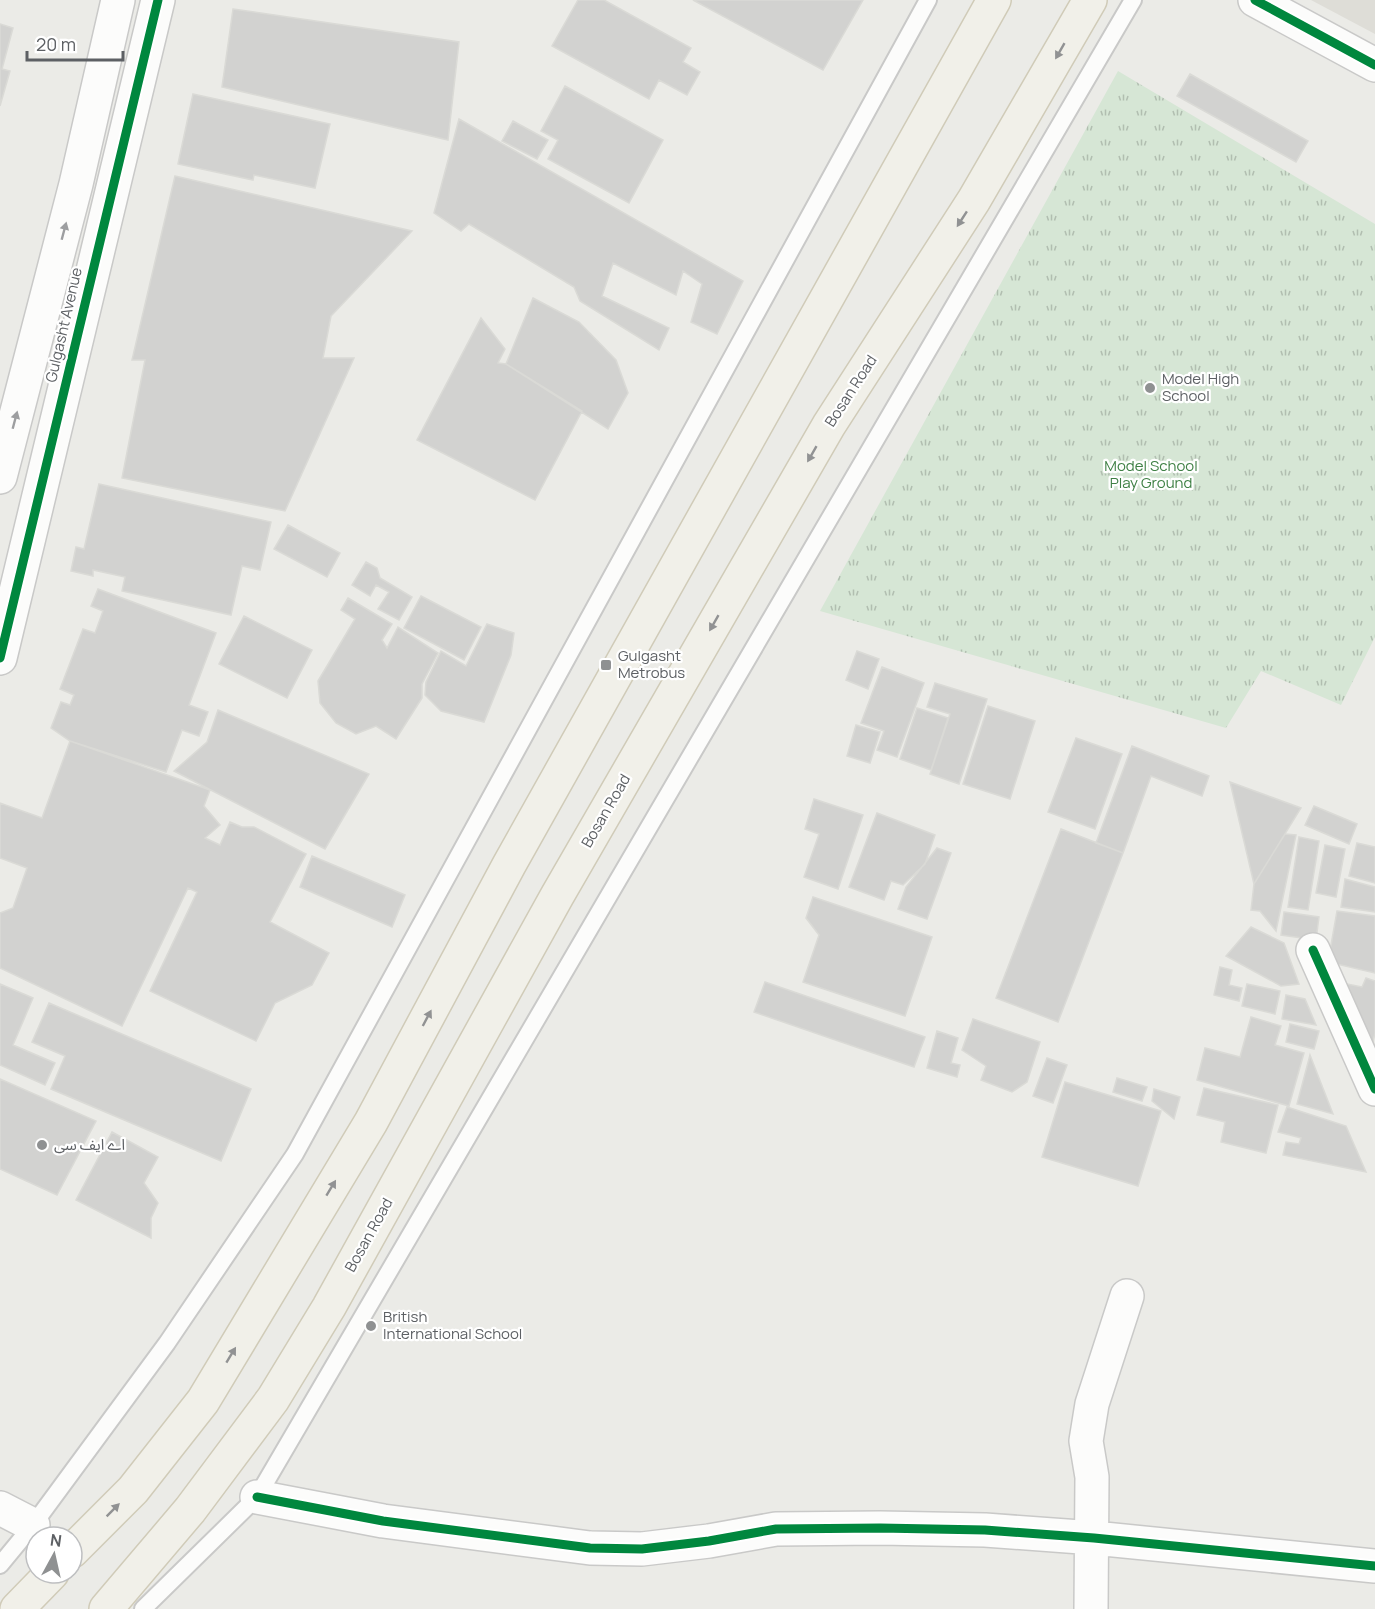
<svg xmlns="http://www.w3.org/2000/svg" width="1375" height="1609" viewBox="0 0 1375 1609" font-family="Manrope,'Noto Sans Arabic',sans-serif">
<style>
.education{fill:#deddd7}
.park{fill:url(#park-tufts)}
.building{fill:#d2d2d0;stroke:#dadad6;stroke-width:1.5}
.lines{fill:none;stroke-linecap:round;stroke-linejoin:round}
.service-casing{stroke:#c9c9c8;stroke-width:20}
.minor-casing{stroke:#c9c9c8;stroke-width:36}
.tertiary-casing{stroke:#c9c9c8;stroke-width:36}
.primary-casing{stroke:#d0cbb8;stroke-width:36}
.service{stroke:#fcfcfb;stroke-width:16}
.minor{stroke:#fcfcfb;stroke-width:33}
.tertiary{stroke:#fcfcfb;stroke-width:33}
.primary{stroke:#f1f0e9;stroke-width:33}
.cycleway-casing{stroke:#fff;stroke-width:13}
.cycleway{stroke:#00873e;stroke-width:9}
.oneway{fill:#919293}
.oneway2{fill:#9d9ea0}
.poi-dot{fill:#8f9192;stroke:#fff;stroke-width:2}
.labels{text-anchor:middle;stroke-width:4.5;stroke-linejoin:round;paint-order:stroke}
.street-label{font-size:15px;fill:#5d6064;stroke:#fff}
.poi-label{font-size:15px;fill:#5d6064;stroke:#fff;text-anchor:start}
.park-label{font-size:15px;fill:#3f8045;stroke:#fff}
</style>
<defs>
<pattern id="park-tufts" width="24" height="20" patternUnits="userSpaceOnUse" patternTransform="scale(1.5)"><rect width="24" height="20" fill="#d6e6d5"/><path d="M3 7l-1-3M5 7V3M7 7l1-3M15 17l-1-3M17 17v-4M19 17l1-3" fill="none" stroke="#b1beb0"/></pattern>
</defs>
<rect width="100%" height="100%" fill="#ebebe7"/>
<path class="education" d="M1311 0H1375V34Z"/>
<path class="park" d="M1118 71 1375 224V637L1341 705 1261 671 1226 728 820 611Z"/>
<path class="building" d="M578 0H604L691 48 683 62 700 72 687 95 659 80 649 99 552 46Z
M693 0H863L823 70Z
M233 9 459 42 448 140 222 87Z
M0 24 13 28 2 69 10 71 0 106Z
M1190 74 1308 141 1296 162 1177 96Z
M565 86 663 140 629 203 548 159 558 140 541 131Z
M193 94 330 124 315 188 254 175 253 180 178 164Z
M459 119 743 281 717 334 691 322 702 284 683 271 676 295 613 263 602 296 669 328 659 350 580 301 574 287 469 224 461 231 434 213Z
M513 121 548 140 537 159 502 141Z
M175 176 412 231 331 316 323 358H354L285 511 122 478 145 360H132Z
M533 298 579 322 616 360 628 393 608 429 506 364Z
M481 318 505 349 498 363 506 364 582 411 535 500 417 440Z
M99 484 271 522 260 570 242 566 231 615 122 591 125 577 93 570V576L71 571 76 547 84 549Z
M288 525 340 553 327 577 274 549Z
M366 562 377 568 380 578 412 597 399 620 378 609 389 592 376 585 370 596 352 585Z
M98 589 216 633 189 705 208 712 199 736 182 730 166 772 70 741 51 728 61 702 70 705 74 695 60 689 83 629 95 633 103 611 91 606Z
M421 596 481 627 464 660 404 628Z
M348 598 392 624 382 640 387 648 398 627 438 653 422 684V698L396 739 376 726 356 734 336 723 320 703 318 681 355 619 341 610Z
M244 616 312 650 287 698 219 664Z
M487 624 514 633 511 655 484 722 441 711 425 695 426 682 441 651 466 666Z
M857 651 879 659 868 689 846 680Z
M882 667 924 683 897 757 877 750 884 731 861 723Z
M935 683 987 699 959 784 930 774 950 714 927 707Z
M988 706 1035 721 1010 799 963 784Z
M917 708 948 718 931 770 900 759Z
M218 710 369 774 325 849 174 771 207 742Z
M856 725 880 732 870 763 847 756Z
M1076 738 1122 754 1095 829 1048 812Z
M70 741 210 790 204 806 220 825 205 838 220 845 230 822 242 827H254L306 854 270 922 329 953 312 985 275 1003 256 1041 150 991 197 892 188 888 122 1026 0 968V913L13 908 27 868 0 858V803L42 818Z
M1132 746 1209 776 1202 796 1151 776 1123 853 1096 843Z
M1230 782 1301 808 1254 884Z
M814 799 863 815 838 889 804 877 819 834 805 829Z
M1314 806 1357 824 1349 844 1305 825Z
M877 813 935 835 925 864 903 885 891 881 884 900 849 887Z
M1061 829 1123 853 1058 1022 996 998Z
M1285 834 1296 835 1276 931 1260 911 1251 910 1254 884Z
M1299 837 1319 841 1308 910 1288 907Z
M1357 843 1375 847V883L1349 876Z
M1325 845 1345 849 1336 897 1316 893Z
M937 848 951 853 927 919 898 909 906 887Z
M312 856 405 895 392 927 300 887Z
M1345 879 1375 887V912L1341 907Z
M813 897 932 937 905 1016 803 982 819 935 806 918Z
M1337 911 1375 916V973L1328 962Z
M1284 912 1319 917 1316 940 1281 935Z
M1251 927 1284 943 1299 984 1281 986 1226 956Z
M1220 967 1232 970 1229 985 1242 988 1239 1001 1214 995Z
M1366 978 1375 981V1033L1369 1059 1337 982 1362 987Z
M765 982 925 1037 914 1067 754 1012Z
M0 984 33 998 13 1045 55 1063 45 1085 0 1065Z
M1247 984 1280 991 1275 1014 1242 1006Z
M1286 995 1305 999 1316 1025 1282 1019Z
M49 1003 251 1089 221 1161 51 1089 65 1056 32 1042Z
M1251 1017 1281 1026 1275 1045 1304 1053 1289 1106 1197 1080 1205 1048 1240 1057Z
M973 1019 1040 1042 1027 1082 1012 1092 981 1080 986 1066 962 1050Z
M1290 1024 1319 1031 1314 1049 1286 1042Z
M937 1031 958 1038 951 1063 960 1065 957 1077 927 1068Z
M1310 1055 1333 1114 1297 1104Z
M1047 1058 1067 1065 1053 1103 1033 1096Z
M1117 1078 1147 1087 1142 1101 1113 1092Z
M0 1079 96 1121 57 1195 0 1169Z
M1065 1082 1161 1111 1138 1186 1042 1157Z
M1204 1088 1278 1105 1266 1153 1221 1142 1225 1122 1197 1115Z
M1154 1089 1180 1097 1174 1119 1152 1101Z
M1287 1107 1346 1126 1366 1172 1283 1155 1286 1142 1299 1144 1301 1138 1278 1132Z
M112 1132 158 1157 144 1183 158 1203 151 1218V1238L76 1200Z"/>
<g class="lines">
<g class="service-casing">
<path id="service" d="M0 1565 33 1525 167 1343 295 1154 928 0
M143 1609 257 1497 1133 0"/>
</g>
<g class="minor-casing">
<path id="minor" d="M1313 950 1375 1089
M257 1497 383 1521 590 1548 642 1549 709 1541 776 1529 880 1528 985 1530 1094 1538 1375 1566
M1091 1609 1092 1477 1086 1441 1092 1404 1127 1296"/>
</g>
<g class="tertiary-casing">
<path id="tertiary" d="M1255 0 1375 65
M0 477 76 184 118 0
M0 658 158 0
M0 1508 33 1525"/>
</g>
<g class="primary-casing">
<path id="primary" d="M72 1551 133 1490 203 1401 371 1122 509 865 994 0
M17 1609 52 1573
M106 1609 190 1510 273 1399 329 1307 557 896 829 425 974 200 1090 0"/>
</g>
<use href="#service" class="service"/>
<use href="#minor" class="minor"/>
<use href="#tertiary" class="tertiary"/>
<use href="#primary" class="primary"/>
<g class="cycleway-casing">
<path id="cycleway" d="M1255 0 1375 65
M0 658 158 0
M1313 950 1375 1089
M257 1497 383 1521 590 1548 642 1549 709 1541 776 1529 880 1528 985 1530 1094 1538 1375 1566"/>
</g>
<use href="#cycleway" class="cycleway"/>
</g>
<defs><path id="oneway-solid" d="M-6-.8H1V-3.2L6.5 0L1 3.2V.8H-6Z" transform="scale(1.5)"/></defs>
<g class="oneway">
<use href="#oneway-solid" transform="translate(1060 51) rotate(120)"/>
<use href="#oneway-solid" transform="translate(962 219) rotate(123)"/>
<use href="#oneway-solid" transform="translate(812 454) rotate(120)"/>
<use href="#oneway-solid" transform="translate(714 623) rotate(120)"/>
<use href="#oneway-solid" transform="translate(427 1018) rotate(-62)"/>
<use href="#oneway-solid" transform="translate(331 1188) rotate(-59)"/>
<use href="#oneway-solid" transform="translate(231 1355) rotate(-59)"/>
<use href="#oneway-solid" transform="translate(113 1510) rotate(-45)"/>
</g>
<g class="oneway2">
<use href="#oneway-solid" transform="translate(64 231) rotate(-75)"/>
<use href="#oneway-solid" transform="translate(15 420) rotate(-75)"/>
</g>
<g class="poi-dot">
<circle cx="1150" cy="388" r="6"/>
<rect x="600" y="659" width="12" height="12" rx="3"/>
<circle cx="42" cy="1145" r="6"/>
<circle cx="371" cy="1326" r="6"/>
</g>
<g class="labels">
<g class="street-label">
<text transform="translate(64 325) rotate(-77)" y="5">Gulgasht Avenue</text>
<text transform="translate(851 391) rotate(-57)" y="5">Bosan Road</text>
<text transform="translate(606 811) rotate(-60)" y="5">Bosan Road</text>
<text transform="translate(369 1235) rotate(-61)" y="5">Bosan Road</text>
</g>
<g class="poi-label">
<text x="1162" y="384">Model High<tspan x="1162" dy="17">School</tspan></text>
<text x="618" y="661">Gulgasht<tspan x="618" dy="17">Metrobus</tspan></text>
<text x="54" y="1150">اے ایف سی</text>
<text x="383" y="1322">British<tspan x="383" dy="17">International School</tspan></text>
</g>
<g class="park-label">
<text x="1151" y="471">Model School<tspan x="1151" dy="17">Play Ground</tspan></text>
</g>
</g>
<g transform="translate(54 1555) rotate(8)"><circle r="28" fill="#ffffff" stroke="#bebfc1" stroke-width="1.5"/>
<path d="M0-4.5L10 22L0 15L-10 22Z" fill="#8f9192"/>
<text y="-9" font-size="16" font-weight="bold" text-anchor="middle" fill="#5d6064">N</text>
</g>
<path d="M27 51v9h96v-9" fill="none" stroke="#5d6064" stroke-width="3"/>
<text x="36" y="51" font-size="18" fill="#5d6064" stroke="#ffffff" stroke-width="4.5" paint-order="stroke">20 m</text>
</svg>
